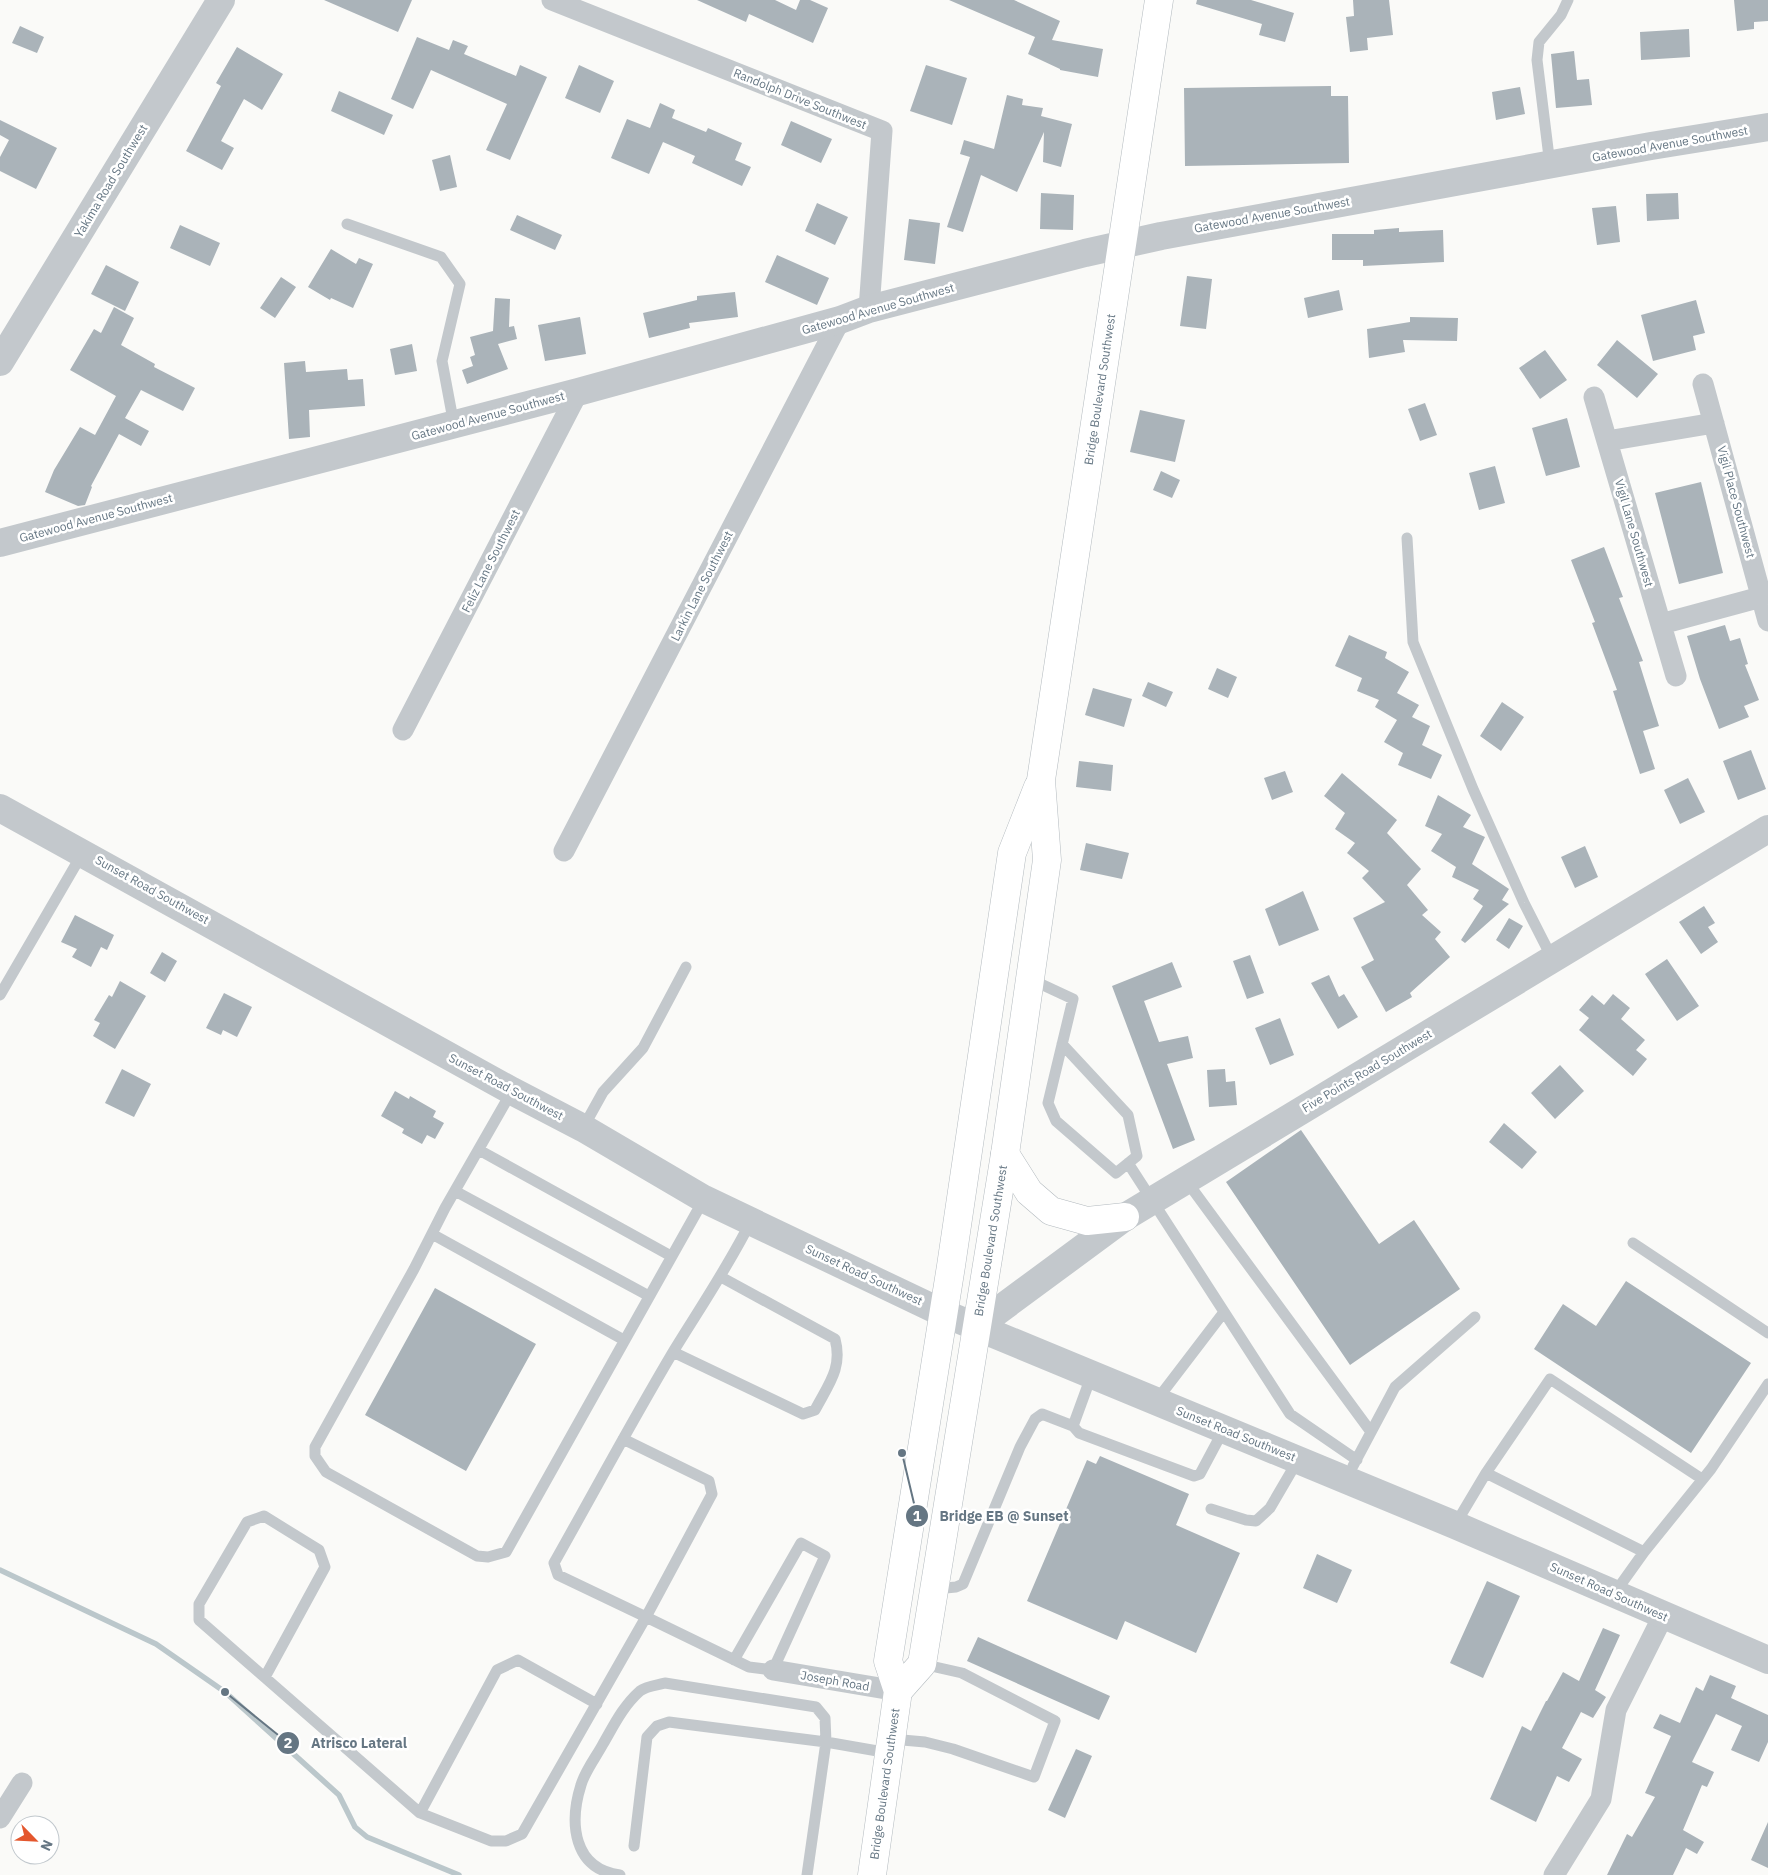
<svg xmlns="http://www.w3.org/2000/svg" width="1768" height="1875" viewBox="0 0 1768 1875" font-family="'IBM Plex Sans',sans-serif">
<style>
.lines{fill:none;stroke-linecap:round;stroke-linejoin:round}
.stream{stroke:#bbc7cb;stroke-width:5.5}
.building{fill:#aab3b9}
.secondary-casing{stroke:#b3babf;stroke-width:29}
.service{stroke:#c3c8cc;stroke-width:11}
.minor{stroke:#c3c8cc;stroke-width:21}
.tertiary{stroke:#c3c8cc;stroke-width:28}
.secondary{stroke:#fff;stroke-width:28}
.labels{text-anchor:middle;stroke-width:5;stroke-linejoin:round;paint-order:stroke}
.street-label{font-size:12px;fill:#657683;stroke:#fff}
.leader{fill:none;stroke:#657683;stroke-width:2}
.callout-dot{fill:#657683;stroke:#fff;stroke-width:2}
.mark-label{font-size:15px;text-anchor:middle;font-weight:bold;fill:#fff}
.callout-label{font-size:14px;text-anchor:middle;font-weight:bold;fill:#657683;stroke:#fff;stroke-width:5;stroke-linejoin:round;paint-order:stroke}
</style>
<rect width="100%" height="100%" fill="#fafaf8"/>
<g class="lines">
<path class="stream" d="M0 1570 156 1644 225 1692 339 1795 355 1827 367 1837 459 1875"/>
</g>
<path class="building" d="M324 0H412L398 32Z
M697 0H775L796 10 800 0H810L828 8 813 43 749 14 746 22Z
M949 0H1014L1060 21 1052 40 1103 49 1098 77 1060 70V69L1028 54 1035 37Z
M1197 0H1251L1294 13 1285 42 1259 35 1262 24 1196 4Z
M1353 0H1389L1393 35 1367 38 1368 50 1350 52 1346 17 1354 16Z
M1734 0H1768V21L1754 22V29L1737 31Z
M20 26 44 37 37 53 12 43Z
M1689 29 1690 57 1641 60 1640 32Z
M417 37 449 50 453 40 468 46 464 54 516 76 520 65 547 77 510 160 486 150 507 104 431 70 413 109 391 99Z
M237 47 283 74 262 110 244 99 221 141 234 148 222 170 186 151 221 86 216 83Z
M1574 51 1577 80 1589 79 1592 105 1556 108 1551 54Z
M579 65 614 81 600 113 565 98Z
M926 65 967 78 952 125 910 111Z
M1331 86V96H1348L1349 163 1185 166 1184 88Z
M1520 87 1525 114 1496 120 1492 92Z
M339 91 393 115 384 135 331 111Z
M1007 95 1023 99 1022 105 1043 108 1041 116 1072 124 1061 167 1043 162 1044 132 1017 192 981 175 963 232 947 227 970 157 960 154 964 140 994 149Z
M660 103 675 110 672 118 706 132 708 128 742 143 735 160 751 167 742 186 692 163 695 156 663 142 649 174 611 158 627 119 650 128Z
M0 120 57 148 36 189 0 171V157L9 140 0 135Z
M791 121 832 139 821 163 781 145Z
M450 155 457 187 440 191 432 160Z
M1041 193 1074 195 1073 230 1040 229Z
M1678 193 1679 219 1647 221 1646 194Z
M817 203 848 217 835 245 805 231Z
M1616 206 1620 242 1597 245 1592 208Z
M517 215 562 235 555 250 510 230Z
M909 219 940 223 935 264 904 260Z
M180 225 220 243 210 266 170 248Z
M1399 228V232L1443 230 1444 262 1363 266V260H1332V234H1374V230Z
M331 249 356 264 359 258 373 264 353 308 331 298 330 300 308 287Z
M777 255 829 278 817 305 765 282Z
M106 265 139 282 125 311 91 294Z
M1187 276 1212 279 1206 329 1180 326Z
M281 277 296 287 275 318 260 308Z
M1339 290 1343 310 1308 318 1304 298Z
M735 292 738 317 689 323 690 328 649 338 643 313 697 300V296Z
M495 298 510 299 509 327 514 326 517 339 498 344 508 369 467 384 462 370 473 366 470 357 475 355 470 337 493 331Z
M1696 300 1705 333 1693 336 1696 350 1653 361 1641 315Z
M114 307 134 318 121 345 155 364 154 367 195 388 183 411 141 390 125 418 149 431 141 446 119 434 91 486 92 487 85 505 78 506 45 492 54 470 80 427 95 435 116 396 70 370 94 329 101 333Z
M580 317 586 354 545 361 538 325Z
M1410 317 1458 318 1457 341 1403 340 1405 352 1369 358 1367 329 1410 322Z
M1617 340 1658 374 1637 398 1597 365Z
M412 344 417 371 395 375 390 349Z
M1545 350 1567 380 1540 399 1519 368Z
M305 361 306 372 347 369 348 380 363 379 365 406 309 410 310 437 289 439 284 363Z
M1425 403 1437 435 1420 441 1408 409Z
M1140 410 1185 420 1175 462 1130 452Z
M1567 418 1580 467 1546 476 1532 428Z
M1495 466 1505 503 1479 510 1469 473Z
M1161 471 1180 480 1172 498 1153 490Z
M1701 482 1723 573 1679 584 1655 493Z
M1604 547 1623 597 1619 598 1643 661 1639 662 1659 726 1643 731 1655 769 1640 774 1613 691 1617 690 1592 623 1595 622 1571 560Z
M1725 625 1730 641 1740 638 1748 664 1745 665 1759 700 1744 706 1749 717 1719 729 1700 679 1687 636Z
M1349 635 1387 652 1385 658 1409 672 1397 693 1419 705 1412 717 1430 726 1422 745 1442 755 1431 779 1398 765 1403 753 1384 742 1397 720 1375 707 1379 700 1357 691 1362 678 1335 666Z
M1217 668 1237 677 1228 698 1208 689Z
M1148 682 1173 692 1166 707 1142 696Z
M1093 688 1132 699 1124 727 1085 715Z
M1502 702 1524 717 1501 751 1480 736Z
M1751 750 1766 789 1738 800 1723 761Z
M1079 761 1113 765 1111 791 1076 787Z
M1285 771 1293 792 1272 800 1264 778Z
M1342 773 1397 820 1387 833 1421 869 1407 885 1428 910 1422 915 1441 932 1435 939 1450 957 1410 993 1412 997 1386 1012 1361 967 1374 960 1353 918 1385 902 1362 878 1369 871 1347 853 1355 843 1335 829 1345 813 1324 796Z
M1688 778 1705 812 1680 824 1664 790Z
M1438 795 1471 815 1463 827 1485 837 1472 864 1509 889 1502 900 1509 904 1465 943 1461 940 1483 906 1473 899 1479 890 1452 877 1456 867 1431 851 1442 834 1425 826Z
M1086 843 1129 853 1122 879 1080 870Z
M1585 846 1598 877 1575 888 1561 857Z
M1303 891 1319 930 1279 946 1265 909Z
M1704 906 1715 923 1708 927 1718 942 1701 954 1679 922Z
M75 915 114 935 107 950 101 947 91 967 72 957 77 949 61 942Z
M1509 918 1523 926 1509 949 1496 940Z
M162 952 177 961 165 982 150 973Z
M1250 955 1264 993 1247 999 1233 961Z
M1667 959 1699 1006 1677 1021 1645 974Z
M1172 962 1182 987 1144 1001 1159 1042 1188 1036 1193 1058 1167 1064 1195 1140 1173 1149 1112 986Z
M1329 975 1339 997 1344 994 1358 1017 1338 1029 1311 983Z
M120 981 146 996 115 1049 93 1036 100 1023 94 1020 109 995 112 997Z
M224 993 252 1007 237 1037 223 1030 221 1035 206 1028Z
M1613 994 1630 1008 1621 1019 1645 1040 1636 1050 1647 1059 1633 1076 1579 1030 1589 1018 1579 1010 1592 995 1604 1005Z
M1280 1018 1294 1055 1270 1065 1255 1028Z
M1560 1065 1584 1091 1555 1119 1531 1093Z
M122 1069 151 1084 134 1117 105 1103Z
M1225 1069 1226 1082 1235 1081 1237 1105 1209 1107 1207 1070Z
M395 1091 409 1099 410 1096 436 1111 433 1117 444 1123 435 1139 427 1135 422 1144 402 1133 404 1129 381 1116Z
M1504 1123 1537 1152 1522 1169 1489 1142Z
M1301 1130 1379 1244 1414 1220 1460 1289 1350 1365 1226 1182Z
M1626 1281 1751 1363 1691 1453 1534 1349 1563 1304 1596 1326Z
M435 1288 536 1344 466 1471 365 1415Z
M1100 1456 1189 1494 1176 1525 1240 1553 1196 1653 1125 1621 1117 1640 1027 1601 1087 1460 1096 1464Z
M1317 1554 1352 1570 1337 1603 1303 1588Z
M1487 1581 1520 1596 1483 1678 1450 1663Z
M1603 1628 1620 1635 1595 1690 1606 1697 1593 1718 1581 1712 1562 1748 1582 1759 1569 1782 1557 1776 1536 1822 1490 1799 1522 1726 1531 1731 1546 1701H1547L1563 1672 1579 1681Z
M978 1637 1110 1696 1099 1720 967 1661Z
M1710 1675 1736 1686 1731 1698 1768 1715V1742L1759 1762 1731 1750 1742 1726 1716 1714 1692 1762 1714 1772 1707 1787 1702 1785 1683 1830 1704 1842 1697 1854 1686 1848 1673 1875H1607L1627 1834 1632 1837 1655 1797 1645 1793 1671 1736 1653 1728 1660 1714 1680 1723 1696 1687 1703 1691Z
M1076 1749 1092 1756 1065 1818 1048 1810Z
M1768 1822V1868L1751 1860Z"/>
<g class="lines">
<g class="secondary-casing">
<g id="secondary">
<path d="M1005 1154 1029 1192 1051 1211 1087 1221 1125 1217"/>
<path id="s1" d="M898 1691 922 1664 1005 1154 1047 860 1041 780 1159 0"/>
<path id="s2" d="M872 1875 898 1691 888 1661 951 1266 1012 853 1038 787"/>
</g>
</g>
<path class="service" d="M1550 165 1537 60 1539 42 1561 15 1568 0
M347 224 441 257 460 284 442 361 454 425
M1407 538 1413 642 1473 789 1524 903 1553 960
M1030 979 1073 999 1048 1103 1056 1121 1116 1173 1137 1156 1128 1115 1062 1044
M0 995 82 854
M512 1091 445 1208 414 1269 315 1447V1456L326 1472 477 1556 488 1557 506 1552 704 1199
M583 1128 603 1092 643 1048 686 967
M479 1150 671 1256
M1128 1163 1290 1414 1357 1460
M1185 1179 1371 1432
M455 1191 649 1296
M432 1234 624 1340
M1633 1243 1768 1333
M673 1352 803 1414 815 1410C828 1385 843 1368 835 1339L721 1277
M1092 1374 1073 1426 1079 1433 1194 1476 1200 1474 1224 1429
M1156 1401 1224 1312
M623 1439 709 1481 712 1494 646 1617 558 1575 554 1563C594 1492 632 1421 673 1352 700 1308 728 1267 751 1221
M1353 1466 1395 1387 1475 1317
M1486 1473 1644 1552 1614 1594
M1211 1509 1246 1520 1256 1521 1270 1508 1298 1460
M1455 1525 1486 1473 1550 1379 1702 1479
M1644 1552 1711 1469 1768 1384
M935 1589 956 1587 963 1584 1020 1447 1035 1419 1042 1414 1073 1426
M265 1677 325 1567 319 1550 264 1516 247 1522 199 1604V1620L420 1813 491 1841H506L522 1834 646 1617 749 1667 773 1670 825 1556 801 1543 734 1660
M891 1739 925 1742 953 1749 1034 1777 1055 1721 962 1673 922 1664
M420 1813 497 1670 518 1660 597 1704
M620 1875C573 1869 569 1823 581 1785 585 1771 596 1757 603 1744 614 1725 623 1706 640 1691 646 1686 658 1685 665 1683L816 1707 825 1718 826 1742 669 1722 657 1726 647 1737 634 1846
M807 1875 826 1742 889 1753"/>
<path class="minor" d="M552 0 882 131 869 309
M1703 384 1768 621
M1594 397 1676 676
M1607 441 1714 423
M1661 624 1761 597
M403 730 578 392
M564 851 840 320
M773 1670 898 1691
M0 1818 22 1783
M1554 1875 1601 1799 1616 1710 1663 1616"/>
<path class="tertiary" d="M0 362 221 0
M0 543 578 392 840 320 869 309 1085 253 1161 236 1651 146 1768 127
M0 808 512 1091 583 1128 704 1199 943 1313 1455 1525 1768 1660
M976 1327 1125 1217 1768 829"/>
<use href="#secondary" class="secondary"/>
</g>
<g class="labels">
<g class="street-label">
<text transform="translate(800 99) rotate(22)" y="4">Randolph Drive Southwest</text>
<text transform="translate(1670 144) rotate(-10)" y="4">Gatewood Avenue Southwest</text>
<text transform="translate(111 181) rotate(-59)" y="4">Yakima Road Southwest</text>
<text transform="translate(1272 215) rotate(-10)" y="4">Gatewood Avenue Southwest</text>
<text transform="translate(878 309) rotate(-16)" y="4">Gatewood Avenue Southwest</text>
<text dy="4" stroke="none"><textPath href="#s1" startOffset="1325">Bridge Boulevard Southwest</textPath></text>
<text transform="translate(488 416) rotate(-15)" y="4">Gatewood Avenue Southwest</text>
<text transform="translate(1736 502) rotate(75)" y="4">Vigil Place Southwest</text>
<text transform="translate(96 518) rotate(-15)" y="4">Gatewood Avenue Southwest</text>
<text transform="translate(1634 533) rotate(74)" y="4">Vigil Lane Southwest</text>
<text transform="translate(491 561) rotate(-63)" y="4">Feliz Lane Southwest</text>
<text transform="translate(702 586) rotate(-63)" y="4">Larkin Lane Southwest</text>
<text transform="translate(152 890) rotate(29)" y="4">Sunset Road Southwest</text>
<text transform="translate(1367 1071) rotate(-31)" y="4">Five Points Road Southwest</text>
<text transform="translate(506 1087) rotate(28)" y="4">Sunset Road Southwest</text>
<text dy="4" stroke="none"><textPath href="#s1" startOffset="465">Bridge Boulevard Southwest</textPath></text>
<text transform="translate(864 1275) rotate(25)" y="4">Sunset Road Southwest</text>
<text transform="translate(1236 1434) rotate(22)" y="4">Sunset Road Southwest</text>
<text transform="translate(1609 1592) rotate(24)" y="4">Sunset Road Southwest</text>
<text transform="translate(835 1681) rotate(10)" y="4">Joseph Road</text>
<text dy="4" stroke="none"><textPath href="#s2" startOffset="92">Bridge Boulevard Southwest</textPath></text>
</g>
</g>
<path class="leader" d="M902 1453L917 1516M225 1692L288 1743"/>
<g class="callout-dot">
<circle cx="902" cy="1453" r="5"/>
<circle cx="225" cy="1692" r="5"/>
<circle cx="917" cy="1516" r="12"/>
<circle cx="288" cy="1743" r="12"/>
</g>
<g class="mark-label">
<text x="917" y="1521">1</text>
<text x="288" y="1748">2</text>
</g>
<g class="callout-label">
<text x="1004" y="1521">Bridge EB @ Sunset</text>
<text x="359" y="1748">Atrisco Lateral</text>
</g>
<g transform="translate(35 1840) rotate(114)"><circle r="24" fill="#ffffff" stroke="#c1c8cd"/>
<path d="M0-4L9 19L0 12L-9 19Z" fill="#e4572e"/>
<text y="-8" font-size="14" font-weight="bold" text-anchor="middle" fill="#657683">N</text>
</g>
</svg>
